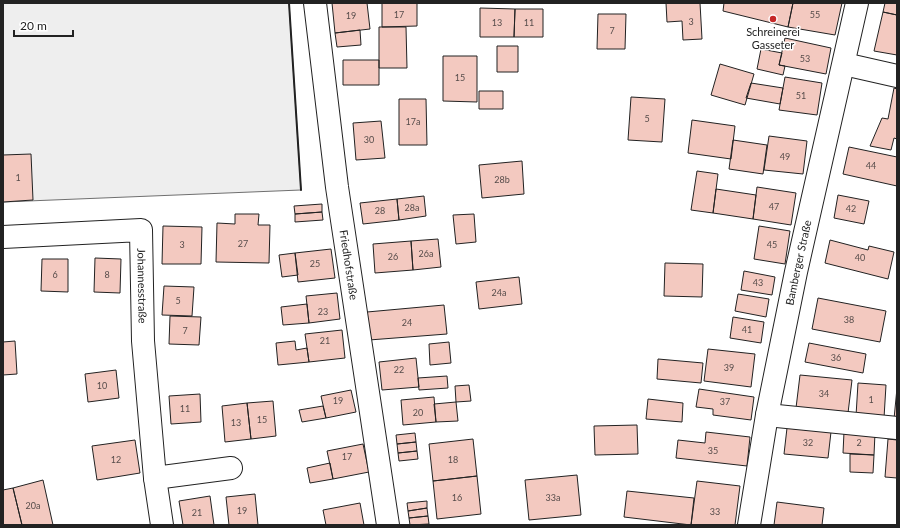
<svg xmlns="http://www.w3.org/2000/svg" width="900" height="528" viewBox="0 0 900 528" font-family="Lato,sans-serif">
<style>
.green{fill:#eee;stroke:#6f6f6f}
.building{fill:#f3c9c0;stroke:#222}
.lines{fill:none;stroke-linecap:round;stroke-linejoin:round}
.minor-casing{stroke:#222;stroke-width:24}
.major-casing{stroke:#222;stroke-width:24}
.minor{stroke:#fff;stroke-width:22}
.major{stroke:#fff;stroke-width:22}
.wall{stroke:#222;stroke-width:2}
.poi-dot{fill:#c62828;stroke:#fff;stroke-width:1.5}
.labels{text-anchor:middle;stroke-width:3;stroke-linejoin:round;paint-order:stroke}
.number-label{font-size:9px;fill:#564c4a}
.poi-label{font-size:11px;fill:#222;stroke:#fff}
.street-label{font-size:11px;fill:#222;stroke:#fff}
</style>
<rect width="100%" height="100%" fill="#fff"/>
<path class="green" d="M3 3H289L301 190 3 202Z"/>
<path class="building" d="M332 3H367L370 29 335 33Z
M382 3H417V26L382 27Z
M666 3H700L702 39 683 40 682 21 667 22Z
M724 3H793L788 27 723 11Z
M793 3H842L835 35 788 27Z
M885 3H897V15L883 12Z
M480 8 515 9 514 37H480Z
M515 9H543V37H514Z
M883 12 897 15V55L874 51Z
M598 14H626L625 49H597Z
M379 27H406L407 68H379Z
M360 30 361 45 337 47 335 33Z
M785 38 831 48 826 74 779 65Z
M497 46H518V72H497Z
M761 49 782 53 779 65 785 66 783 75 757 69Z
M443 56H477V102L443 101Z
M343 60H379V85H343Z
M720 64 754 74 745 105 711 95Z
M785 77 822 83 817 115 779 110Z
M751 83 783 88 780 104 746 98Z
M894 88 897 89V139L894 138 891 150 870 146 882 118 888 119Z
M479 91H503V109H479Z
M631 97 665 99 662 142 628 140Z
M399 99H426L427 145H399Z
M692 120 735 126 731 159 688 153Z
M381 121 385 158 356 160 353 123Z
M769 136 807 141 803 174 764 170Z
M733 140 767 145 763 174 729 169Z
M849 147 897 157V186L843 174Z
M31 154 33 200 3 202V155Z
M522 161 524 194 482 198 479 165Z
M697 171 718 174 713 213 691 210Z
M757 187 796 193 791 225 753 219Z
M716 189 756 195 753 219 713 213Z
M838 195 869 201 864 224 834 218Z
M424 196 426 216 399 220 397 199Z
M397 199 399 220 363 224 360 203Z
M322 204V212L295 214 294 206Z
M322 212 323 220 295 222V214Z
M235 214H259L258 225H270L269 263 216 262 217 223 235 224Z
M474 214 476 242 456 244 453 215Z
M163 226 202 227 201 264H162Z
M759 226 790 231 785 264 754 259Z
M438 239 441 267 413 270 411 241Z
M830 240 868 250 869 246 894 252 888 279 825 263Z
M411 241 413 270 375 273 373 244Z
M331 249 335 278 298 282 295 253Z
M295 253 298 275 282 277 279 255Z
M95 258 121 259 120 293 94 292Z
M42 259H68V292L41 291Z
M665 263 703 264 702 297 664 296Z
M744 271 775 277 772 295 741 290Z
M519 277 522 304 479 309 476 282Z
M164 286 194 287 192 316 162 315Z
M337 293 340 319 309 323 306 296Z
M738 294 769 299 766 317 735 311Z
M818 298 886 311 880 342 812 329Z
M307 304 309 323 283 325 281 307Z
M444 305 447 334 369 340 367 312Z
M170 316 201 317 199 345 169 344Z
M733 317 764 322 761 343 730 338Z
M342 330 345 358 309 362 305 334Z
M15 341 17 374 3 375V342Z
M295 341 296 350 307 348 309 362 278 365 276 343Z
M449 342 451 363 430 365 429 344Z
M809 343 866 354 863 373 805 362Z
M708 349 755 354 751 387 704 381Z
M416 358 419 387 382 390 379 362Z
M658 359 703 363 701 383 657 379Z
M116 370 119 398 88 402 85 374Z
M800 375 852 380 848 413 796 408Z
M447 376 448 388 419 390 418 378Z
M858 383 886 385 884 418 856 416Z
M469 385 471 401 456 402 455 386Z
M897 388V420L894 419Z
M699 389 754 397 751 420 713 415V409L696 407Z
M351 390 356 412 326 418 321 396Z
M200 394 201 422 171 424 169 396Z
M434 397 436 422 403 425 401 400Z
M648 399 683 403 682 422 646 419Z
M273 401 276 436 251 439 247 403Z
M456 402 458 421 436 422 434 404Z
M247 403 251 439 225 442 222 406Z
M323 406 326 418 302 422 299 410Z
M637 425 638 454 595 455 594 426Z
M787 428 831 432 828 458 784 454Z
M706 432 750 437 747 466 676 458 678 440 705 443Z
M844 432 875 433 874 455 843 453Z
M415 433 416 442 397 444 396 435Z
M473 439 477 476 433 481 429 444Z
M888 439 897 440V478L885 477Z
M135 440 140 473 97 480 92 446Z
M416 442 417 451 398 453 397 444Z
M363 444 369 472 333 479 327 451Z
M417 451 418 459 399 461 398 453Z
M850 454 874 455 873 473 850 472Z
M330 463 333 479 310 483 307 468Z
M577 475 581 515 529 520 525 480Z
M477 476 481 514 437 519 433 481Z
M43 480 53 525H22L13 488Z
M697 481 740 486 735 525H691Z
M13 488 22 525H3V490Z
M627 491 694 498 691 525 624 517Z
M255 494 258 525H229L226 497Z
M210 496 214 525H183L179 501Z
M427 501V508L408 511 407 503Z
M777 502 824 508 822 525H774Z
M360 503 364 525H326L323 510Z
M427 508 428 516 409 518 408 511Z
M428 516 429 524 410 525 409 518Z"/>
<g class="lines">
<g class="minor-casing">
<g id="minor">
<path id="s1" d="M315 3 337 187 388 525"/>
<path d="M844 64 897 76"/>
<path id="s2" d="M3 237 141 230 143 341 155 478 162 525"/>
<path d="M767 415 897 428"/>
<path d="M155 478 231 468"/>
</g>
</g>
<g class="major-casing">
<g id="major">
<path id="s3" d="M749 525 767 415 796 272 857 3"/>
</g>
</g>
<use href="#minor" class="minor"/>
<use href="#major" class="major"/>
<path class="wall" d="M289 3 301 190"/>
</g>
<circle class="poi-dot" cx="773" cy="19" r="4"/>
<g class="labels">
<g class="number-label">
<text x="399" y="18">17</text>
<text x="815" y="18">55</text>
<text x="351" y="19">19</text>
<text x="691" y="25">3</text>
<text x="497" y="26">13</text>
<text x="529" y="26">11</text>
<text x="612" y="34">7</text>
<text x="805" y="62">53</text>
<text x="460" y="81">15</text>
<text x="801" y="99">51</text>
<text x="647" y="122">5</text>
<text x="413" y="125">17a</text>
<text x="369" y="143">30</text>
<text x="785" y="160">49</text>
<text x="871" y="169">44</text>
<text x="18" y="181">1</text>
<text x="502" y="183">28b</text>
<text x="774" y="210">47</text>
<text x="412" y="211">28a</text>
<text x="851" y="212">42</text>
<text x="380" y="214">28</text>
<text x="243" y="247">27</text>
<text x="182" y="248">3</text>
<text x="772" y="248">45</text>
<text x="426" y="257">26a</text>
<text x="393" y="260">26</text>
<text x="860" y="261">40</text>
<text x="315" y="267">25</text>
<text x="55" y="278">6</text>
<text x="107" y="278">8</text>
<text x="758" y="286">43</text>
<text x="499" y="296">24a</text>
<text x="178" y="304">5</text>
<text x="323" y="315">23</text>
<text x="849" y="323">38</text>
<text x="407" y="326">24</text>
<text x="747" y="333">41</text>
<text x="185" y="334">7</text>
<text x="325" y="344">21</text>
<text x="836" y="361">36</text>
<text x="729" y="371">39</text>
<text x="399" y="373">22</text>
<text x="102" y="389">10</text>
<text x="824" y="397">34</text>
<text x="871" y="403">1</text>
<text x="338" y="404">19</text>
<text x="725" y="405">37</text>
<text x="185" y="412">11</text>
<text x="418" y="416">20</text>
<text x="262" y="423">15</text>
<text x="236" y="426">13</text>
<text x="808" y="446">32</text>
<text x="859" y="446">2</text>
<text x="713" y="454">35</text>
<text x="347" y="460">17</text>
<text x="116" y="463">12</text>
<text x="453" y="463">18</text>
<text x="457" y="501">16</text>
<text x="553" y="501">33a</text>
<text x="33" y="509">20a</text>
<text x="242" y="514">19</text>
<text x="715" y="515">33</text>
<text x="197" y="516">21</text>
</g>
<g class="poi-label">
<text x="773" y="36">Schreinerei<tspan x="773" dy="13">Gasseter</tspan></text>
</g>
<g class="street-label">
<text dy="4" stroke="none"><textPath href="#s3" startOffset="267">Bamberger Straße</textPath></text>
<text dy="4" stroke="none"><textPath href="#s1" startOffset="264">Friedhofstraße</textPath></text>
<text dy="4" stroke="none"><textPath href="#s2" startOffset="194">Johannesstraße</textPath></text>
</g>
</g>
<rect width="900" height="528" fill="none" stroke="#222222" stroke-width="8"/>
<path d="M14 30v6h59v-6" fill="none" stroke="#222222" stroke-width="2"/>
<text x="20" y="30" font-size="12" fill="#222222" stroke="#ffffff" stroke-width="3" paint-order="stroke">20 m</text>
</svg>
